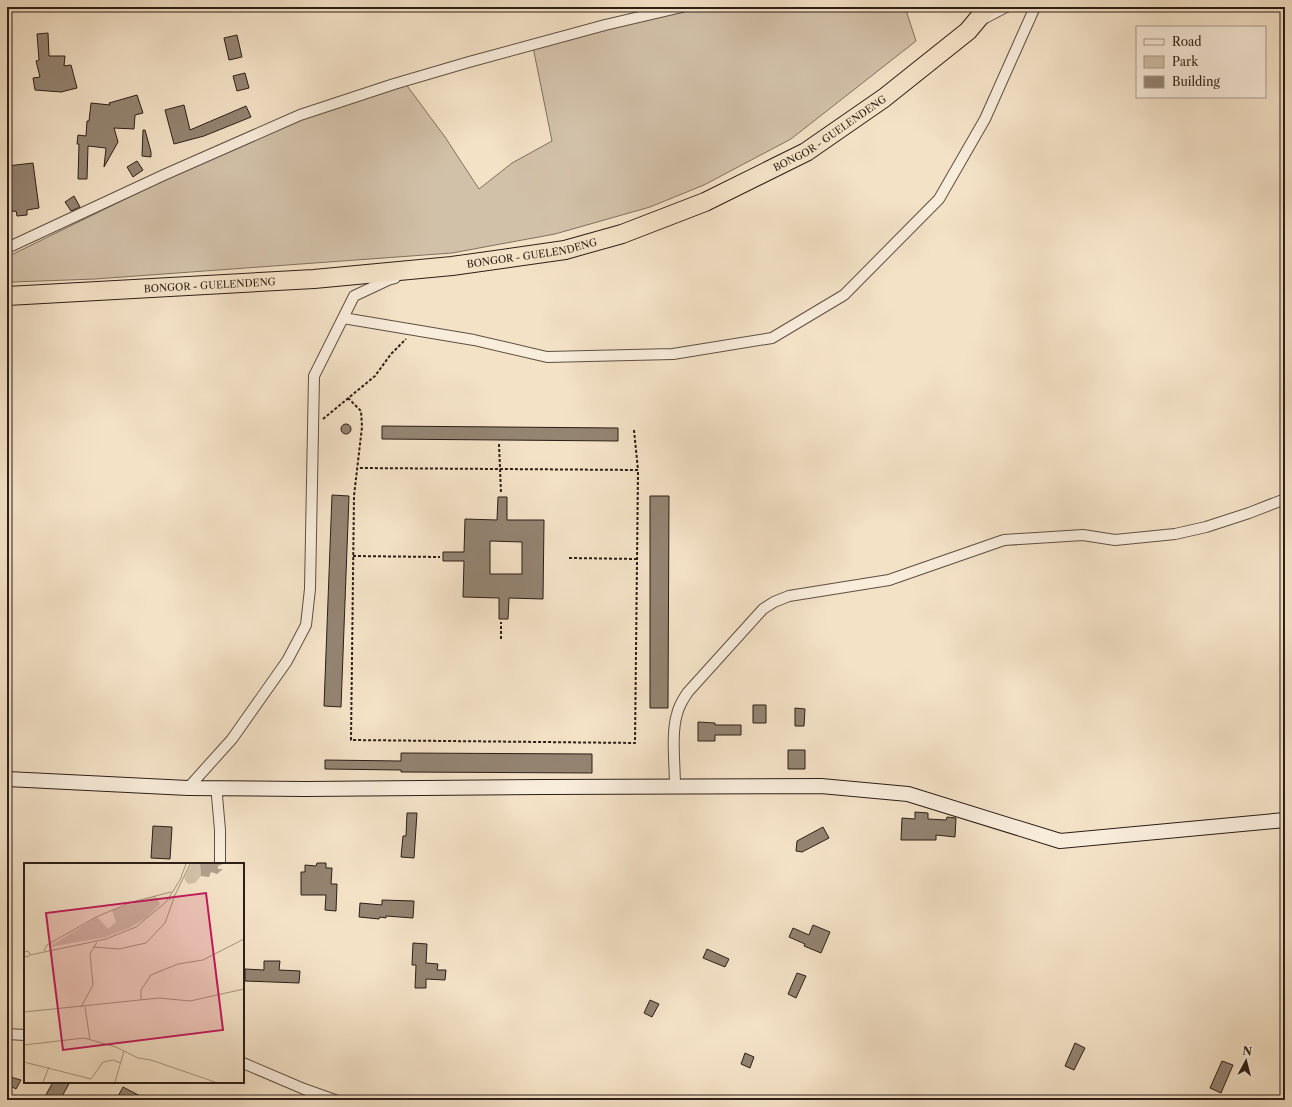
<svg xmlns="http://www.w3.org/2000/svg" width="1292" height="1107" viewBox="0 0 1292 1107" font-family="'Libre Caslon Text',serif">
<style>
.green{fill:#d2c1a9;stroke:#807060}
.building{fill:#948472;stroke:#2d1e16;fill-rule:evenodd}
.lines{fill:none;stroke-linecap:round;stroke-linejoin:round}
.street-casing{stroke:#5f4f42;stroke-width:12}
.secondary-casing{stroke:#2d1e16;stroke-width:16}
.highway-casing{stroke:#2d1e16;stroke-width:20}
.path{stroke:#2d1e16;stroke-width:2;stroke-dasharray:3 2;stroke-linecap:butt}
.street{stroke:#f8ecdb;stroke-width:10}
.secondary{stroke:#f8ecdb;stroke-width:14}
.highway{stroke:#f4e2c7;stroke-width:18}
.labels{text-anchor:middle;stroke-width:3.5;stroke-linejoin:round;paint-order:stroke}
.street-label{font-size:10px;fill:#2d1e16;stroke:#f8ecdb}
.inset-road{fill:none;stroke:#a49480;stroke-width:1}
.view{fill:#c2185b;fill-opacity:0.15;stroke:#c2185b;stroke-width:2}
.inset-edge{fill:none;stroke:#2d1e16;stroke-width:2}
</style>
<rect width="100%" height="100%" fill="#f4e2c7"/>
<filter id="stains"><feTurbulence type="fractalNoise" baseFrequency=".005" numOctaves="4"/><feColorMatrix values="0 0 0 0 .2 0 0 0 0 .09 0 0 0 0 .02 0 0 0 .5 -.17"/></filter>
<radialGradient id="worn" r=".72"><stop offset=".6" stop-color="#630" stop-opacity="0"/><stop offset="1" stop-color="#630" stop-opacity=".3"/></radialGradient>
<path class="green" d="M697 7H905L916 41 791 139 704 185 650 207 555 234 452 253 95 279 13 282 7 281V257L211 157 304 118 405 83 445 137 479 189 512 163 552 141 533 47 606 27Z"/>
<path class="building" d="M48 33 49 56H65L64 66 71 65 77 88 61 92 35 90 33 78 40 77 36 61 39 60 37 34Z
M237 35 242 57 229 60 224 38Z
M245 73 249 88 237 91 233 76Z
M137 95 143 113 135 115 134 129 114 128 118 142 104 167 106 148 88 146 87 179H78L79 144H77L78 135 86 136 87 121H89L91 103 110 105 109 103Z
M184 105 190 130 246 106 251 117 204 136 174 144 165 110Z
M143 130H145L151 152V157L142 156Z
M137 161 143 170 133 177 127 167Z
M33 163 39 208 27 210V215L17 216 16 211 7 212V166Z
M74 196 80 207 71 211 65 202Z
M341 429a5 5 0 1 1 10 0a5 5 0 1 1-10 0Z
M382 426 618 428V441L382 439Z
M332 495 349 496 341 707 324 706Z
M650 496H669L668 708H650Z
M498 497H507V520H544L543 599 509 598 508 619H499V598L463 597 464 561H443V552H464L465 519 497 520ZM490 541 522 542V574H490Z
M753 705H766V723H753Z
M795 708 805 709 804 726H795Z
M698 722 715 723V725H741V735H715V741H698Z
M788 750H805V769H788Z
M401 753 592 754V773L401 772V770L325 769V760L401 761Z
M915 812 928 813V819L946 820 947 817 956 818 955 837 936 835V840H901L902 818 915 819Z
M407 813H417L414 858 401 857 403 836H406Z
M153 826 172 827 170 859 151 858Z
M823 827 829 838 802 852 796 851 797 841Z
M317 863H326V868H332L331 884H337L336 911 325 910 326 895H301V872H305V865L316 866Z
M382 900 414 901 413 918 386 916V918L380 917 379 919 359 917 360 903 382 905Z
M813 925 830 932 821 953 804 946 805 944 789 937 793 928 809 935Z
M413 943 427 944 426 963 438 964 437 970H446L445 980 426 979V988H415L416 965H412Z
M707 949 729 959 725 967 703 958Z
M264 961H280L279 970 300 971 299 983 245 981V969L264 970Z
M797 973 806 976 796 998 788 994Z
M650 1000 659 1004 652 1017 644 1013Z
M1075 1043 1085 1048 1074 1070 1065 1066Z
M745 1053 754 1057 750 1068 741 1064Z
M1222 1061 1233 1065 1221 1093 1210 1088Z
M7 1076 21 1080 16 1089 7 1084Z
M53 1082H70L60 1100H43Z
M123 1087 148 1100H116Z"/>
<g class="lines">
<g class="street-casing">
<path id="street" d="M983 19 1006 7
M7 248 166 174 300 115 394 84 469 62 605 25 682 7
M343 318 474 340 547 357 673 354 772 338 844 295 939 199 985 119 1035 7
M675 786C675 766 671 733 677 714 679 706 683 699 688 692L763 609 774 602 789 596 889 580 1004 540 1083 535 1115 540 1175 534 1206 527 1249 513 1285 499
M188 788 232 739 287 661 306 625 310 589 314 376 354 296 388 280 395 278
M219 788 217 796 220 830V864
M7 1034 25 1035
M243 1063 304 1089 335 1100"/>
</g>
<g class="secondary-casing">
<path id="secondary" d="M7 779 188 788 305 789 543 787 821 786 908 794 1060 841 1285 820"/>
</g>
<g class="highway-casing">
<g id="highway">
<path id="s1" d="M7 296 314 279 452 266 565 250 622 234 705 202 806 152 884 98 968 31 988 7"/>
</g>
</g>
<path class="path" d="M348 398 361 411 362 427 354 496 351 740 635 743 638 470 358 468
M323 419 375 376 391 354 406 339
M634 430 638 470
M499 444 501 493
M353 556 440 557
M569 558 637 559
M501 639V622"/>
<use href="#street" class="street"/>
<use href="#secondary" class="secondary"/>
<use href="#highway" class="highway"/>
</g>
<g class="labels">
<g class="street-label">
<text dy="4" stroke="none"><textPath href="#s1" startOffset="851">BONGOR - GUELENDENG</textPath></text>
<text dy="4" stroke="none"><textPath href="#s1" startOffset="527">BONGOR - GUELENDENG</textPath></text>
<text dy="4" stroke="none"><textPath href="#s1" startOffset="203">BONGOR - GUELENDENG</textPath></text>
</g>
</g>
<g transform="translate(24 863)">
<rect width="220" height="220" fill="#f4e2c7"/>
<path d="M167 1H176L177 13 171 20 164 21 160 15ZM132 33 136 41 122 55 105 65 82 74 25 84 73 54 84 66 92 59 88 47Z" fill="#d2c1a9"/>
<path d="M176 1H199L194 3V6H199L193 11 187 9 185 14 177 13Z" fill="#b09f8b"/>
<path class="inset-road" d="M151 32 166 1M69 84 95 86 122 80 141 60 151 32 145 37M20 88 23 82 72 54 108 39 147 29M0 89 4 88 6 91 4 94 0 93M6 92 82 76 112 64 142 39 156 17 162 1M117 137V127L127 112 154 101 179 97 220 76M57 144 69 122 66 91 73 79M61 144 66 177M0 149 135 135 166 138 220 126M0 182 60 175 92 184 114 195 127 197 191 219M0 199 67 216 79 199 89 197 97 200M19 219 25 204M91 219 100 188"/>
<path class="view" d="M182 30 199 167 39 187 22 50Z"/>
<rect width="220" height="220" class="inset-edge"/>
</g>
<rect width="1292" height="1107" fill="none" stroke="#f4e2c7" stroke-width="24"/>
<rect x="8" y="8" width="1276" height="1091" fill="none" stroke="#2d1e16" stroke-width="2"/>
<rect x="12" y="12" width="1268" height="1083" fill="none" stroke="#2d1e16"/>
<rect x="1136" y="26" width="130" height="72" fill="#f8ecdb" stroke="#a79a8c"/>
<rect x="1144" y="39" width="20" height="6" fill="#f8ecdb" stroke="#a79a8c"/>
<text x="1172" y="46" font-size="12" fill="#2d1e16">Road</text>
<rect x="1144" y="56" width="20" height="12" fill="#d2c1a9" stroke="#a79a8c"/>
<text x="1172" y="66" font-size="12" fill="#2d1e16">Park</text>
<rect x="1144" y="76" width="20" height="12" fill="#948472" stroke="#a79a8c"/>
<text x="1172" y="86" font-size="12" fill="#2d1e16">Building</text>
<g transform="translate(1246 1061) rotate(7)" stroke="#f8ecdb" stroke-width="3" paint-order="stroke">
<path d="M0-3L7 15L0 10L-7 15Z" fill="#2d1e16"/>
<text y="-6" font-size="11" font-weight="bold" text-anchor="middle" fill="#2d1e16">N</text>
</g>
<rect width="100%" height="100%" filter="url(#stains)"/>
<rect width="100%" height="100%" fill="url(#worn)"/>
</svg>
